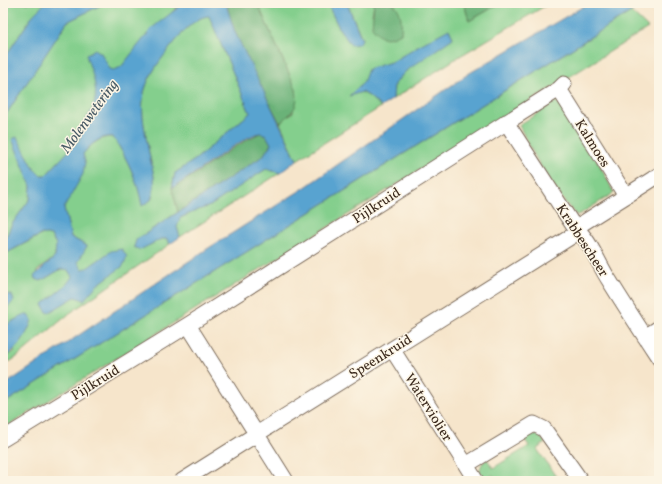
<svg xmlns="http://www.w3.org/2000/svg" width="662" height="484" viewBox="0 0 662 484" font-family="Vollkorn,serif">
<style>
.green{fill:#84cf8d;stroke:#607c56}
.forest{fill:#6bb278;stroke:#536e4b}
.water{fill:#59a3d0;stroke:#4a6677}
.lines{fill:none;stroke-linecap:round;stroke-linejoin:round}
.minor-casing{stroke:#7c6b5b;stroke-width:17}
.minor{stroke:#fff;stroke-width:15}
.labels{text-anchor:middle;stroke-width:3;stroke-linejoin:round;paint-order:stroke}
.street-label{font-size:14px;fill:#3b2a1e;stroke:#fcf5e5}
.water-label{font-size:15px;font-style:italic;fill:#475a65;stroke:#fcf5e5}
</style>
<rect width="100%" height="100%" fill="#fcf5e5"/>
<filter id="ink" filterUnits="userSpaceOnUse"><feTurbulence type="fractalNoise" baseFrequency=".025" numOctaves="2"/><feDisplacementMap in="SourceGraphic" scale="8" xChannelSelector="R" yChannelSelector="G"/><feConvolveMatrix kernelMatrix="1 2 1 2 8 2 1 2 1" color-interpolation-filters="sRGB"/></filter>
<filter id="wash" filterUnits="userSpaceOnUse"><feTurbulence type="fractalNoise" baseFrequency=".012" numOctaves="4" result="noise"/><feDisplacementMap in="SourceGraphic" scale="16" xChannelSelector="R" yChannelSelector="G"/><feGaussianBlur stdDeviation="0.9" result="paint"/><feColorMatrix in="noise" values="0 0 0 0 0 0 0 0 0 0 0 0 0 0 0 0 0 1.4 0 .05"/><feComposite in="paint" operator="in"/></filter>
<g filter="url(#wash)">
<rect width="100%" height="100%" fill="#f6e5cb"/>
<path class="green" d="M3 3H45L33 15 3 60Z
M105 3H185L176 8 80 128V139L46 175H41L31 186 30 199 12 224 6 237 3 240V119L67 22Z
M259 3H327L340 30 362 39 347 3H374L372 15 395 6 390 3H464L469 21 501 3H550L460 56 393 99 394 84 406 71 453 37 449 30 416 47 394 61 383 65 350 95 361 92 369 96 381 107 297 160 280 123 293 112 296 89 259 7Z
M631 12 648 28 3 429V404Z
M209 15 250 113 196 159 175 173 172 188 178 212 136 240 150 245 161 239H167L170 244 70 313 17 357 3 366V358L14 352 23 315 3 327V311L14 301 3 294V255L43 234 51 236 56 244 55 257 37 271 41 281 61 269 82 243 71 237 64 208 85 162 83 154C90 145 101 136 113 137 127 158 138 181 142 205L151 200C157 181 154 177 150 158 139 101 135 90 174 43 183 32 194 18 209 15Z
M557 101C579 129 599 161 614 193L577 216C554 192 533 155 519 125Z
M266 169 280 173 180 237 177 227 180 218 198 210 210 206Z
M529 434C537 434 541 436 545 443L537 449 559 481H497L493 475 483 481 480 479C479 471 480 463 487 459L493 468 529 446 523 437Z"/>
<path class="forest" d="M228 3H254L259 7 296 89C299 107 293 112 280 123 270 104 223 19 228 3Z
M374 3C379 3 386 2 391 3 402 7 402 24 401 33 386 41 382 39 372 27Z
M464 3H501L469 21Z
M260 133 266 135 271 144 263 156 178 212 172 188C202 172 228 148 260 133Z"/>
<path class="water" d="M45 3H105L67 22 3 119V60L33 15Z
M184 3H228L227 7 235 32 297 160 280 173 266 169 210 206 198 210 180 218 177 227 180 237 170 244 167 239H161L140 250 134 247 136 240 263 156 271 144 266 135C264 134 262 133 260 133 244 135 191 178 172 188L175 173 196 159 250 113 209 16C195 17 183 32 174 43 135 90 139 101 150 158 154 177 157 181 151 200L142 206C138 181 127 158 113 137 101 135 90 145 83 154L85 162 83 174 64 208 71 237 87 246 78 262 82 269 87 268 111 251 122 249 127 257 123 266 96 286 84 300 75 297 48 313 44 308 43 304 66 285 72 277 68 270 61 269 41 281 35 279 34 276 55 257 56 244 51 236 42 234 3 255V240L6 237 12 224 30 199 31 186 12 139 17 137 35 170 40 175H46L80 139C80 121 90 118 94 104 99 87 91 71 86 55L95 49 101 53 110 69 114 70 121 67 152 28Z
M327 3H347L362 40 358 44 351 45 340 30Z
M589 3H645L3 404V386L207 249 301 190 468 74Z
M449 29 453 38 406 71 394 84 393 99 381 107 369 96 362 92 349 96 363 83 368 69 394 61 416 47Z
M3 294 12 295 14 301 3 311Z
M23 315H28L32 320C27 336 17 350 3 358V327Z"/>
</g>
<g filter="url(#ink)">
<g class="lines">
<g class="minor-casing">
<path id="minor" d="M559 89 626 196 575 228
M506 122 575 228C589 238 599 265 609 280 625 306 642 332 659 358
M626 196 659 175
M188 325 286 481
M645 337 659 328
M392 349 466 465
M3 439 188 325 559 89 564 84
M182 481 580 231
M476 481 466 465 534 424 544 429 581 481"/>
</g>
<use href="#minor" class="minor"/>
</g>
</g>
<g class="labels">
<g class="street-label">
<text transform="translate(593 143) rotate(58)" y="5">Kalmoes</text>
<text transform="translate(376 205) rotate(-33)" y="5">Pijlkruid</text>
<text transform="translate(583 240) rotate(57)" y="5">Krabbescheer</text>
<text transform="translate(380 356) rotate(-32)" y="5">Speenkruid</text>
<text transform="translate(95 382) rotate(-32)" y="5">Pijlkruid</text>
<text transform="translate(429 407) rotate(58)" y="5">Waterviolier</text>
</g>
<g class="water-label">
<text transform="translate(89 116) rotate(-54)" y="5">Molenwetering</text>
</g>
</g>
<rect width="662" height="484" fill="none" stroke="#fcf5e5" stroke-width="16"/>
</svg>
